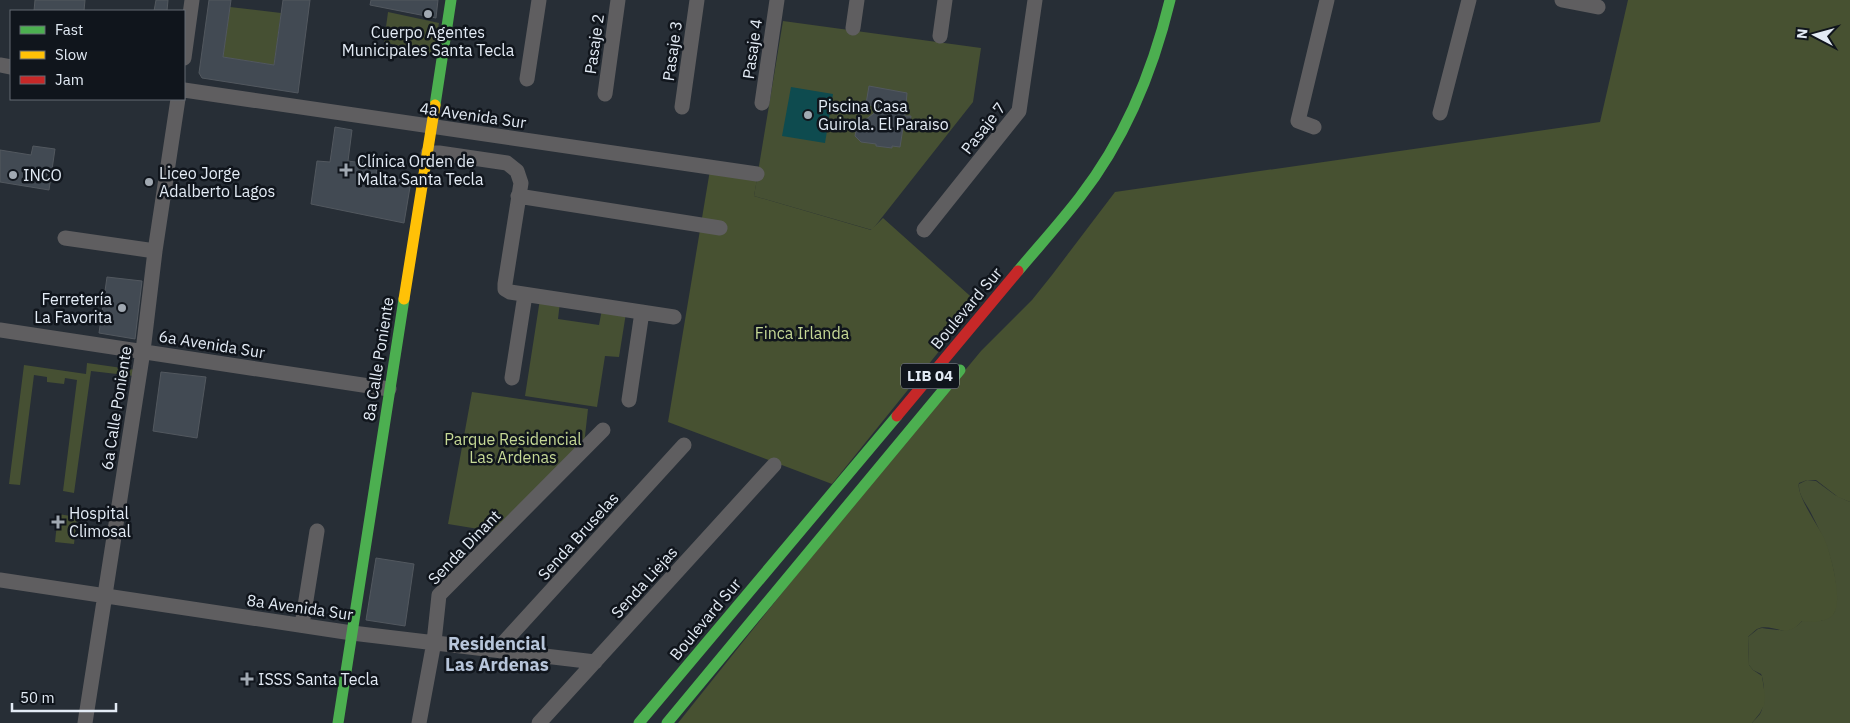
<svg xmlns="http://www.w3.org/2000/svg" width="1850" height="723" viewBox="0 0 1850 723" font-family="'IBM Plex Sans',sans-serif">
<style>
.green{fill:#465033}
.forest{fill:#475131}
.water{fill:#0e4b4f}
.building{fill:#424a53;stroke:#52585f}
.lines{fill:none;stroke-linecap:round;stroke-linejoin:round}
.street{stroke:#5f5e60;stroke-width:15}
.fast{stroke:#4caf50;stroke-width:11}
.slow{stroke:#ffc107;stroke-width:11}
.jam{stroke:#c62828;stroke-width:11}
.poi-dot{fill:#a1a9b2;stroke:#10151c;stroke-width:2}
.labels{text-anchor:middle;stroke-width:5;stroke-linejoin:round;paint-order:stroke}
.shield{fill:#10151c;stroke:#a4abb4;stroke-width:1}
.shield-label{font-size:15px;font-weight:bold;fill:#e3ebf5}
.poi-label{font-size:16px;fill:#e3ebf5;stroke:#10151c;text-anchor:start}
.street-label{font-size:16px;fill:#e3ebf5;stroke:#10151c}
.park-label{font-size:16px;fill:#c6d996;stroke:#10151c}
.neighbourhood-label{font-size:18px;font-weight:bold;fill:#b7c5da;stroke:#10151c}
</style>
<rect width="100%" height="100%" fill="#272e36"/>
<path class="green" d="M230 7 281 13 274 65 223 57Z
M388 12 439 23 433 55 384 42Z
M783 21 981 48 973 102 872 230 754 196Z
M540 299 560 302 558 319 599 325 602 309 626 313 619 357 605 356 597 407 525 396Z
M87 363 136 370 134 376 91 371 74 493 63 491 77 380 65 378 64 384 47 382V377L34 375 20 485 9 484 24 365 86 374Z
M472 392 588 409 584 445 503 533 448 524Z
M1807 480 1816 481 1835 495 1850 502V723H1752C1755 719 1758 717 1760 714 1765 706 1765 682 1761 674L1753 670 1749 665 1748 637 1758 629 1762 628C1778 630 1791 634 1802 621H1821L1834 613C1841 577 1828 546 1812 515 1807 504 1798 496 1799 484Z
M58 514 77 517 74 544 55 542Z"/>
<path class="forest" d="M1628 0H1850V502L1838 497 1816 480H1807L1799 483C1796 494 1816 523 1822 534 1830 548 1845 604 1832 616 1823 623 1813 622 1802 621 1786 641 1773 622 1757 629 1754 631 1751 634 1748 637L1749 665 1753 670 1762 676 1765 696 1764 705 1760 713 1752 723H678L826 538 981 351 1032 300 1052 275 1115 192 1600 122Z
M710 170 757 179 754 196 871 230 883 218 978 303 832 484 668 422Z"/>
<path class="water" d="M791 87 833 94 825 143 782 136Z"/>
<path class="building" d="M35 0H85L84 11H34Z
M156 0H168L167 11H154Z
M209 0H231L223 57 274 65 283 0H310L298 93 202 78 199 73Z
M371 0H438L436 18 370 5Z
M869 86 907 93 905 116H911L909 129 903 128 900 147 892 146V148L876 146V144L861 142 855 136 857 126 881 108 866 104Z
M335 127 352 130 348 161 377 165 376 176 411 181 404 223 311 204 317 161 330 162Z
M33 146 55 149 49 190 0 182V150L31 155Z
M107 277 142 281 135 339 99 333Z
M161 372 206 377 197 438 153 431Z
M376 558 414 564 405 626 366 620Z"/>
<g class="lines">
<path class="street" d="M1562 0 1598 7
M853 28 857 0
M940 36 945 0
M184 58 192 0
M0 65 11 67
M527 79 539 0
M184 90 757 174
M605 94 618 0
M762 103 777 0
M682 107 697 0
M1440 113 1469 0
M1314 127 1298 121 1327 0
M428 153H439L507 163 517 171 521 183 505 284V289L510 292 674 317
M518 196 720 228
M924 230 1019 111 1035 0
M65 238 155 251
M0 330 389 389
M512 378 525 295
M629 400 642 312
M0 580 352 633 595 662
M302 625 317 531
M497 650 684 445
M85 723 143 351 155 251 178 99
M419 723 434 642 439 595 603 430
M539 723 774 465"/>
<path class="fast" d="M435 105 451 0
M1018 271C1039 246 1060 223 1080 197 1125 139 1153 71 1170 0
M338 723 404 299
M639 723 897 416
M667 723 960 370"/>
<path class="slow" d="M404 299 435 105"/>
<path class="jam" d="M897 416 1018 271"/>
</g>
<g class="poi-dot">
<circle cx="428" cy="14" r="5"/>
<circle cx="808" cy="115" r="5"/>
<path d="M343.5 162.5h5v5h5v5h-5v5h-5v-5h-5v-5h5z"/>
<circle cx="13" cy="175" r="5"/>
<circle cx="149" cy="182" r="5"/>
<circle cx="122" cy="308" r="5"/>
<path d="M55.5 514.5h5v5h5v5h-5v5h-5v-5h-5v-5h5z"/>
<path d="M244.5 671.5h5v5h5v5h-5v5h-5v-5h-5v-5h5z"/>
</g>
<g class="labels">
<rect class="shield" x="901" y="363.5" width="58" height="25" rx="4"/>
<g class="shield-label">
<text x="930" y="381">LIB 04</text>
</g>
<g class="poi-label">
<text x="428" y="38" text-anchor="middle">Cuerpo Agentes<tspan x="428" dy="18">Municipales Santa Tecla</tspan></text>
<text x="818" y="112">Piscina Casa<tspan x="818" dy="18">Guirola. El Paraiso</tspan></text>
<text x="357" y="167">Clínica Orden de<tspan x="357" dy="18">Malta Santa Tecla</tspan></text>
<text x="159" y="179">Liceo Jorge<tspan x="159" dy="18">Adalberto Lagos</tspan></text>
<text x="23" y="181">INCO</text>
<text x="112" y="305" text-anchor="end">Ferretería<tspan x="112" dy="18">La Favorita</tspan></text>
<text x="69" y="519">Hospital<tspan x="69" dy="18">Climosal</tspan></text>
<text x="258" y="685">ISSS Santa Tecla</text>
</g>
<g class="street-label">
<text transform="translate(594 44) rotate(-82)" y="6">Pasaje 2</text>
<text transform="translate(752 49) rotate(-82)" y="6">Pasaje 4</text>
<text transform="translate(672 51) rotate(-82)" y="6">Pasaje 3</text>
<text transform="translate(473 115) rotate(8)" y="6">4a Avenida Sur</text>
<text transform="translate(983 128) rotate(-52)" y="6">Pasaje 7</text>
<text transform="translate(966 308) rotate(-50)" y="6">Boulevard Sur</text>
<text transform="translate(212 344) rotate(9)" y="6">6a Avenida Sur</text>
<text transform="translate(378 359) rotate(-81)" y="6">8a Calle Poniente</text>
<text transform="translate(116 408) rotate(-81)" y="6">6a Calle Poniente</text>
<text transform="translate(578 536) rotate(-48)" y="6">Senda Bruselas</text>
<text transform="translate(464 547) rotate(-46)" y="6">Senda Dinant</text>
<text transform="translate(644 582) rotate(-48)" y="6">Senda Liejas</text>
<text transform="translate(300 607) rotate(8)" y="6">8a Avenida Sur</text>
<text transform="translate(705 619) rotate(-50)" y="6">Boulevard Sur</text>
</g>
<g class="park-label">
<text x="802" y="339">Finca Irlanda</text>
<text x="513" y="445">Parque Residencial<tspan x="513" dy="18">Las Ardenas</tspan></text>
</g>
<g class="neighbourhood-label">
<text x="497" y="650">Residencial<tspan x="497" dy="21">Las Ardenas</tspan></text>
</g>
</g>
<rect x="10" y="10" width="175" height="90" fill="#10151c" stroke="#646b73"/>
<rect x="20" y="26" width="25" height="8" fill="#4caf50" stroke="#646b73"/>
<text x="55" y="35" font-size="15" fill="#e3ebf5">Fast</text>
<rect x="20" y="51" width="25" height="8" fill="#ffc107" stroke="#646b73"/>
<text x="55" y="60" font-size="15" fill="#e3ebf5">Slow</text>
<rect x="20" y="76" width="25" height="8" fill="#c62828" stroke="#646b73"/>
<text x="55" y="85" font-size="15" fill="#e3ebf5">Jam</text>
<g transform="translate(1815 35) rotate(276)" stroke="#10151c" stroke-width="4" paint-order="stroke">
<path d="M0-4L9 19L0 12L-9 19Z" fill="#e3ebf5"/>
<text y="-8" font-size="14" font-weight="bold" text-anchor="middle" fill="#e3ebf5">N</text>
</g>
<path d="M12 703v8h104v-8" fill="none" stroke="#e3ebf5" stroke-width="2.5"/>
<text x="20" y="703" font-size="15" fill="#e3ebf5" stroke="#10151c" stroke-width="4" paint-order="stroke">50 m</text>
</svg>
